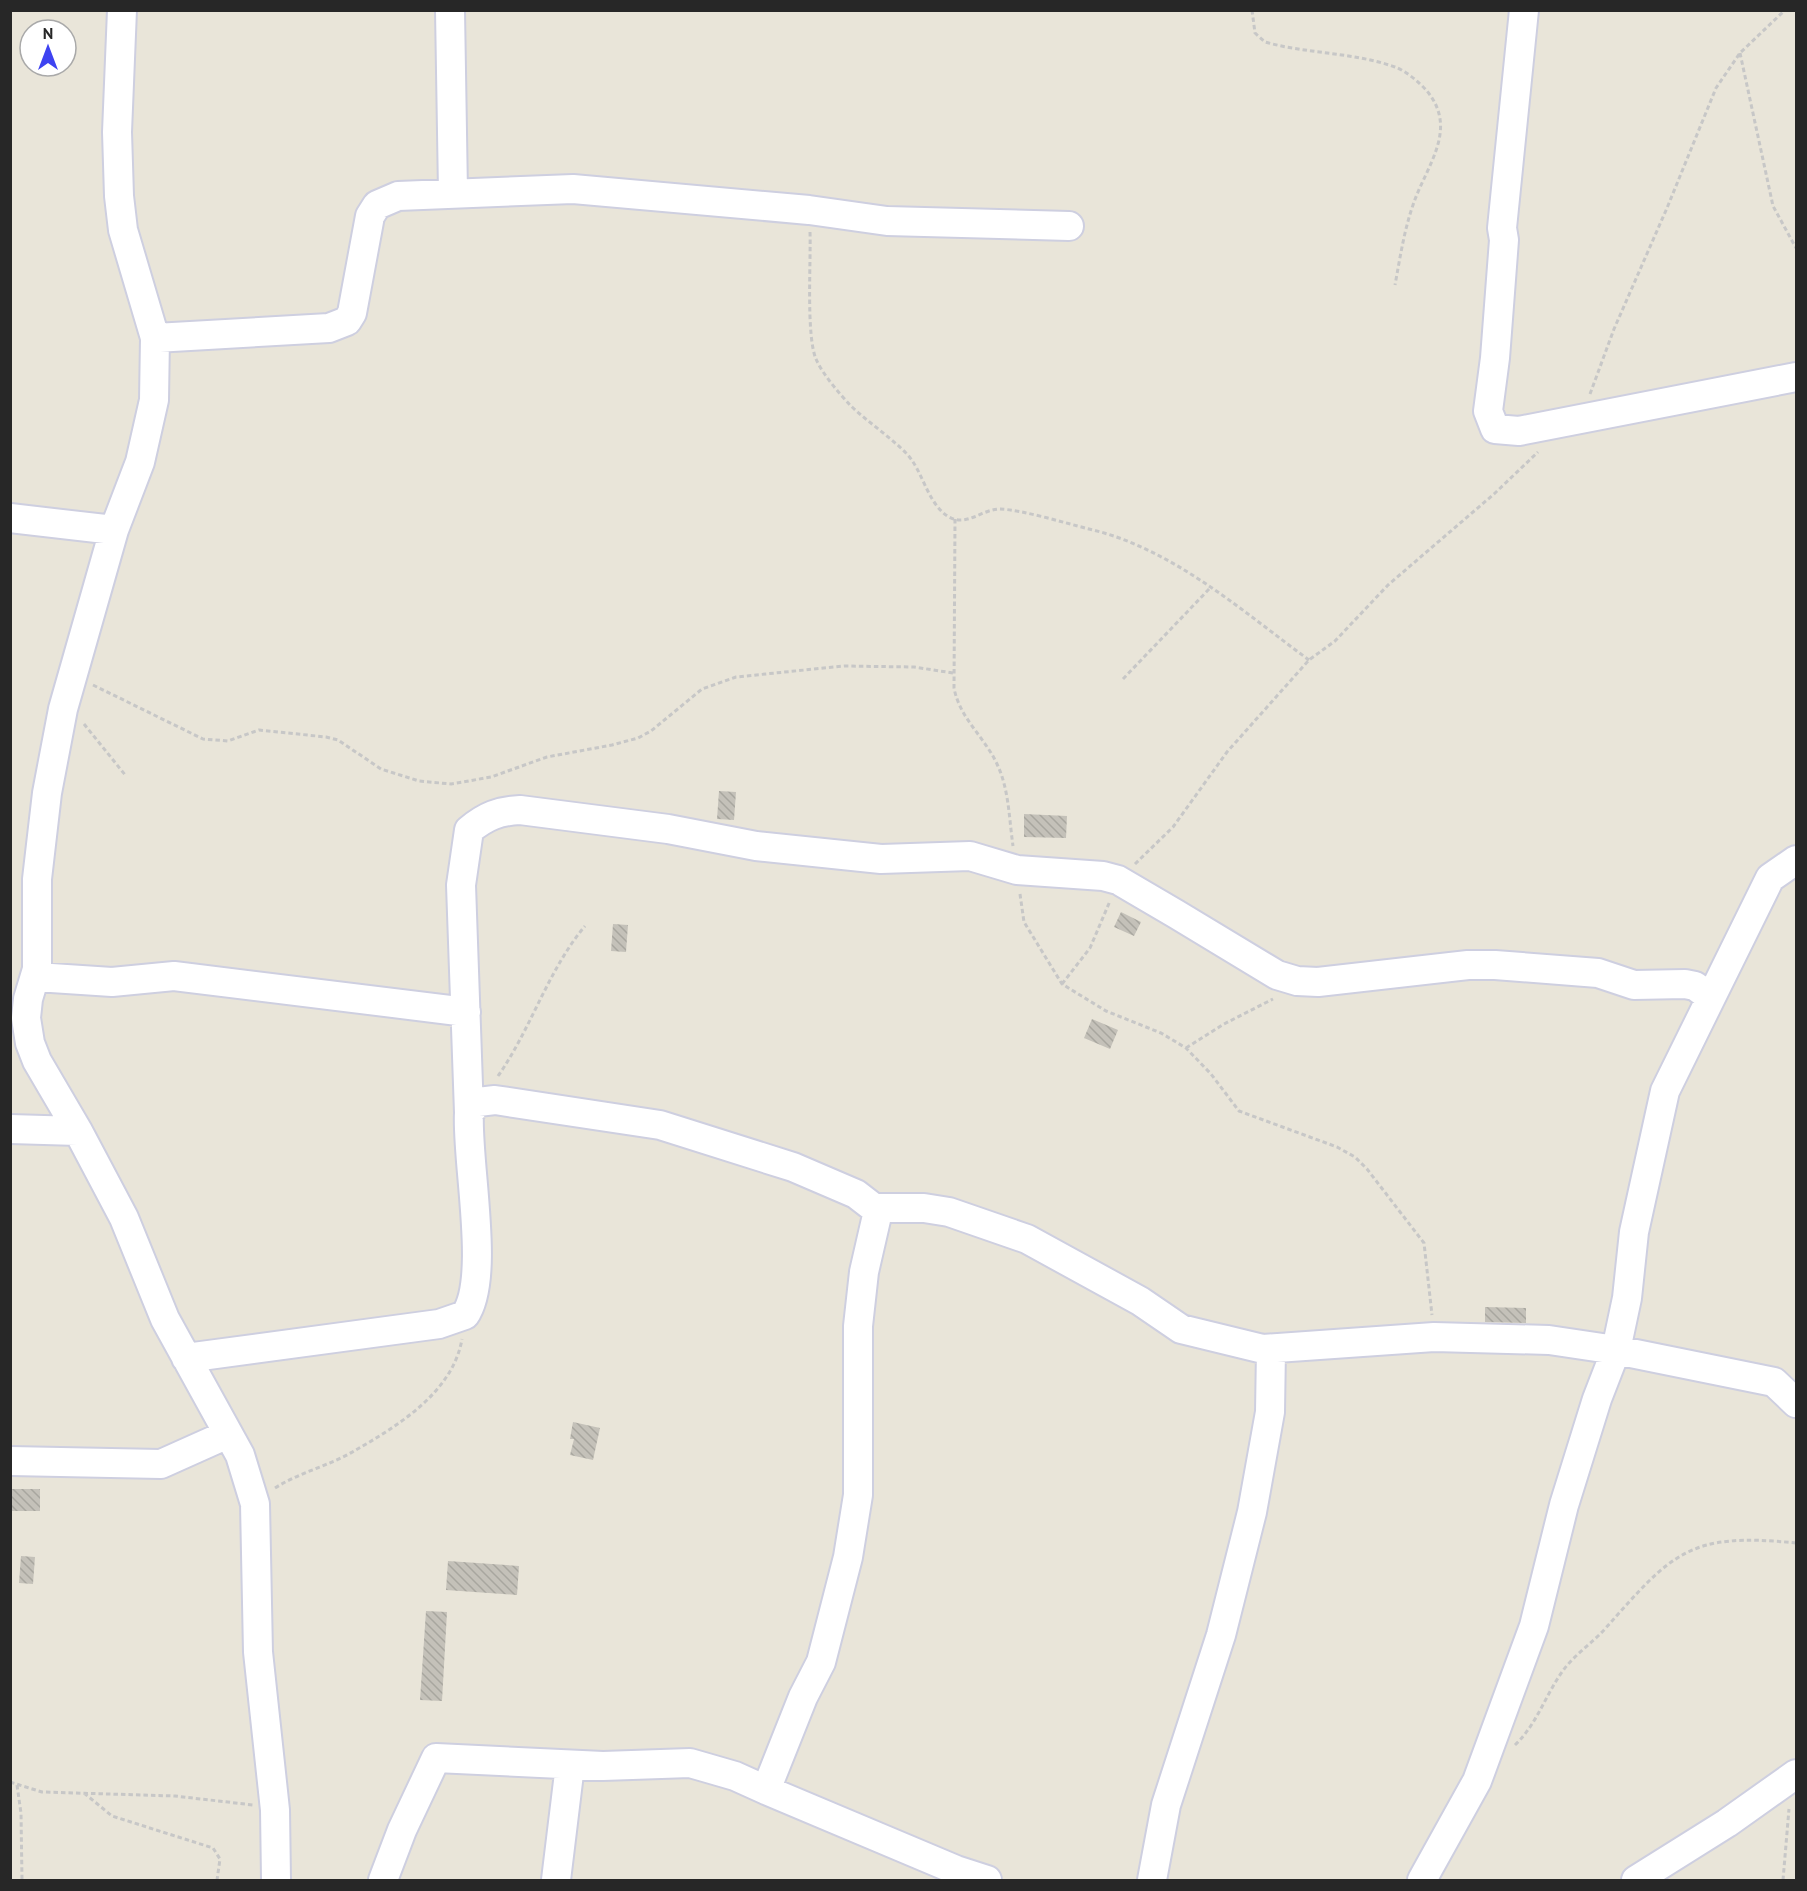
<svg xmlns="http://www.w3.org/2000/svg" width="1807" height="1891" viewBox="0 0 1807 1891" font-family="'PT Sans',sans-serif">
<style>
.building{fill:url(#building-back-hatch)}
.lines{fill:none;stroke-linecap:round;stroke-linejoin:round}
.minor-casing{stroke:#cecfe0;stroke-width:32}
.path{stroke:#c7c7c7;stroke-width:3;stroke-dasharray:4.5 3;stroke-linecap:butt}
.minor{stroke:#fff;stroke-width:28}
</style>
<defs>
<pattern id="building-back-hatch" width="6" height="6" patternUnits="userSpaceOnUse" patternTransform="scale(1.5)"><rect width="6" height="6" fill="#c4c1b9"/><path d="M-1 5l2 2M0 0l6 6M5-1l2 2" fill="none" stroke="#a8a69f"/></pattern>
</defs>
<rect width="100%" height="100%" fill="#e9e5d9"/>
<path class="building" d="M719 791 736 792 734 820 717 819Z
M1024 814 1067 816 1066 838 1024 837Z
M1121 912 1141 922 1134 936 1114 927Z
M613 924 628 925 626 952 611 951Z
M1092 1019 1118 1030 1110 1049 1084 1038Z
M1485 1307 1526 1308V1323L1485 1322Z
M573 1422 600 1428 593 1460 570 1455 574 1439H570Z
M12 1489H40V1511H12Z
M21 1556 35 1557 33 1584 19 1583Z
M448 1561 519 1566 517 1595 446 1590Z
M426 1611 447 1612 442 1701 420 1700Z"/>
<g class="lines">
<g class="minor-casing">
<path id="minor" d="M122 10 117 132 119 196 123 230 155 338 154 400 140 462 114 530 63 709 47 793 37 879V969L28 999 26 1018 30 1043 37 1061 78 1131 124 1218 165 1319 240 1455 255 1504 258 1652 275 1810 276 1880
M450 10 453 193
M1524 10 1502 228 1504 240 1495 358 1488 411 1495 429 1519 431 1796 377
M155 338 329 328 347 321 352 313 370 216 377 205 398 196 573 189 809 210 887 221 1069 226
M10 518 114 530
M36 977 112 982 174 976 466 1012
M469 1113 461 885 469 830C486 816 499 811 520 810L668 829 756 846 881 859 970 856 1017 870 1103 876 1118 880 1176 914 1277 975 1297 981 1318 982 1468 965H1495L1598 973 1634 985 1685 984 1695 986 1710 997
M10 1129 78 1131
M877 1208H924L949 1212 1027 1239 1140 1301 1181 1329 1263 1349 1434 1337 1549 1340 1616 1350 1774 1382 1796 1403
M186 1358 439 1324 465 1315C491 1278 466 1160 469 1113L478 1102 495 1100 660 1125 793 1167 856 1194 878 1211 864 1272 858 1326V1495L848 1557 821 1662 803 1697 766 1790 735 1776 690 1763 603 1766 436 1758 402 1830 383 1880
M10 1461 161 1464 228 1434
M766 1790 956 1870 987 1880
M556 1880 570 1765
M1152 1880 1166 1805 1221 1635 1252 1512 1270 1412 1271 1349
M1422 1880 1477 1781 1534 1626 1564 1505 1597 1399 1616 1350 1627 1298 1634 1232 1665 1091 1770 878 1796 860
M1636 1880 1727 1823 1796 1774"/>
</g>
<path class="path" d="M1252 10 1255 33 1265 42C1307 54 1353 52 1395 67 1406 71 1419 82 1427 91 1459 130 1426 166 1413 205 1404 231 1400 258 1395 285
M1740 53 1773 206 1796 248
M810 232C811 262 806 335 816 359 823 375 839 393 851 406 869 423 889 436 906 453 923 470 927 504 949 517 967 527 982 509 1000 509 1023 510 1065 523 1089 529 1172 548 1242 611 1309 660
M1590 394 1614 329 1667 208 1716 88 1740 53 1785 10
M955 519 954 688C960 719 984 736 997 764 1009 789 1009 818 1013 846
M1123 679 1211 587
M93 685 203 739 228 741 259 730 326 737 338 740 381 769 419 781 451 784 491 777 547 757 612 745 638 738 651 731 702 689 736 677 844 666 914 667 953 673
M84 724 126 776
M1135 864 1173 827 1227 752 1309 660 1335 641 1388 585 1494 494 1538 452
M1020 894 1024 922 1062 984 1106 1011 1161 1033 1186 1048 1211 1074 1239 1111 1337 1147 1355 1157 1367 1169 1424 1243 1432 1315
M1062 984 1090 948 1110 901
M1186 1048 1224 1024 1273 999
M498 1076C531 1029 548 970 585 926
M275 1488C300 1472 329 1466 354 1451 398 1426 453 1392 462 1339
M1515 1745C1537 1724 1545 1696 1562 1672 1573 1656 1591 1644 1604 1630 1673 1552 1689 1532 1796 1543
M10 1782 42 1792 175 1796 253 1805
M17 1785 21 1813 22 1880
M84 1793 112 1816 213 1848 220 1859 217 1880
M1783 1880 1789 1809"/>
<use href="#minor" class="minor"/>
</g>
<rect width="1807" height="1891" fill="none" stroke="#272727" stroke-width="24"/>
<g transform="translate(48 48)"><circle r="28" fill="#ffffff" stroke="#a9a9a9" stroke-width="1.5"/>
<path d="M0-4.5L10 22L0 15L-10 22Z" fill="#3e43f1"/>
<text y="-9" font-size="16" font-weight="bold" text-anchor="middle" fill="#272727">N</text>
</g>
</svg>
